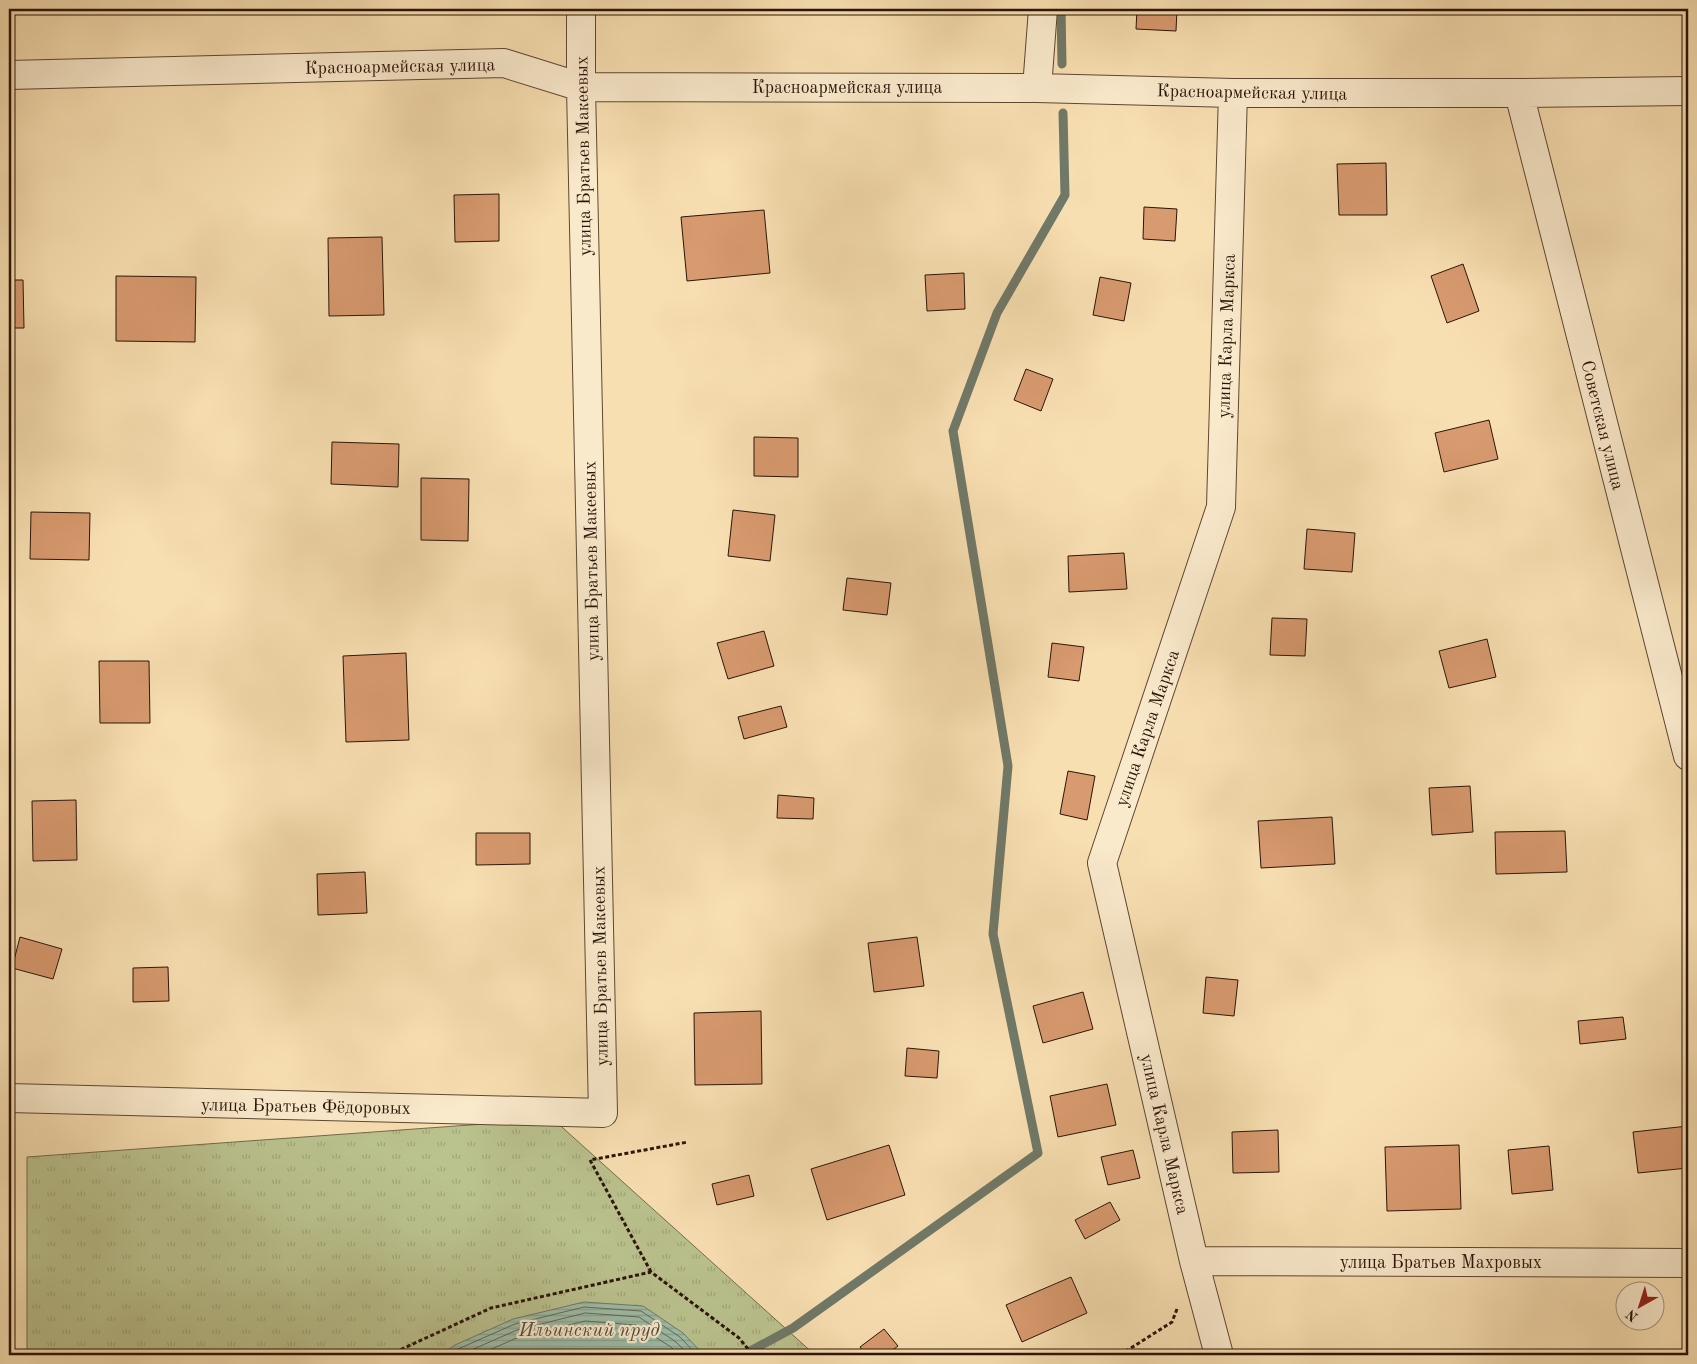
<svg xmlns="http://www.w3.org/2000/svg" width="1697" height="1364" viewBox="0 0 1697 1364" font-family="'Old Standard TT',serif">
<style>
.grass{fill:url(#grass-tufts);stroke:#726b4c}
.water{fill:url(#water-rules);stroke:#707968}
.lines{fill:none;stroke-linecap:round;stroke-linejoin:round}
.shore{stroke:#646858;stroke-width:1}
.stream{stroke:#707968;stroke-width:9}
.building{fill:#d89a6f;stroke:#2b1409}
.minor-casing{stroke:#5e4733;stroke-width:30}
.path{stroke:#2b1409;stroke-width:3;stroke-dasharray:4 2.5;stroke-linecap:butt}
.minor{stroke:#faeacc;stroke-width:28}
.labels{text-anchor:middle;stroke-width:4.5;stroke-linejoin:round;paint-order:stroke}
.street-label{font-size:18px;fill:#2b1409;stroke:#faeacc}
.water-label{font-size:19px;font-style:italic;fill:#534f41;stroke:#faeacc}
</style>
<defs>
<pattern id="grass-tufts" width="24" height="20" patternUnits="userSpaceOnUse" patternTransform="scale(1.25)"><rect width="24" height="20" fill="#bac28e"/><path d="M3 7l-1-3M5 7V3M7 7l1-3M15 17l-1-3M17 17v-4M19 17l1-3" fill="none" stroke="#a0a679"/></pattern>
<pattern id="water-rules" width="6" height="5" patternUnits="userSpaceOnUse" patternTransform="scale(1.25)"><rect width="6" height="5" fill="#9ebda8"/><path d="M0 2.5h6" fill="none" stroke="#88a28f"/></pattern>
</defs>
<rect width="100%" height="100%" fill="#f8dfb1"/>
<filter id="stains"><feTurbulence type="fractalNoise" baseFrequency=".004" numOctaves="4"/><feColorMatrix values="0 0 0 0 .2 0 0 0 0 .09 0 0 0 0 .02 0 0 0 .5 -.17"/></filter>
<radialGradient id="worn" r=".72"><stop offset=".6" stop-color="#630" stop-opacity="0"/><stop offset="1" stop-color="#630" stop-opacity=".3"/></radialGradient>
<path class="grass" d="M553 1119 815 1355H27V1157Z"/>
<path class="water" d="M584 1302 643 1306 683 1333 704 1355H440L455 1345 513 1319Z"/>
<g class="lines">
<path class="shore" d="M449 1355 458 1349 515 1324 584 1307 641 1311 680 1337 697 1355
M460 1355 517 1330 585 1313 639 1317 676 1342 689 1355
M478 1355 519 1337 585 1321 636 1325 671 1347 678 1355"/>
<path class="stream" d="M1061 9 1062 64
M743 1355 793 1328 1038 1153 993 934 1008 766 953 431 997 313 1065 195 1063 113"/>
</g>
<path class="building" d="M1137 9H1177L1176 31 1136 29Z
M1386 163 1387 215H1339L1337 164Z
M499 194V241L455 242 454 195Z
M1144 207 1177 209 1175 241 1143 239Z
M764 210 770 273 687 281 681 217Z
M382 237 384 315 329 316 328 238Z
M1463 264 1479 311 1447 323 1431 276Z
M964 273 965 309 927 311 925 275Z
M116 276 196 277 195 342 116 341Z
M1100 277 1131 283 1124 321 1093 315Z
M9 280H23L24 328H9Z
M1026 369 1053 379 1041 411 1014 400Z
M1489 420 1498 459 1444 472 1435 433Z
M754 437 798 438V477L754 476Z
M332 442 399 444 398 487 331 484Z
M421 478 469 479 468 541 421 540Z
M733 510 775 515 770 561 728 556Z
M31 512 90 513 89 560 30 559Z
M1307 529 1355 533 1352 572 1304 569Z
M1124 553 1127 589 1069 592 1068 556Z
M847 578 891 583 887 615 843 610Z
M1272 618 1307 619 1305 656 1270 655Z
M764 631 774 666 728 679 717 643Z
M1487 639 1496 677 1449 688 1439 651Z
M1052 643 1084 647 1079 681 1048 677Z
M406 653 409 740 346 742 343 656Z
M99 661H149L150 723H100Z
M781 706 787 727 744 739 738 717Z
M1068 771 1095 776 1087 820 1060 814Z
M1470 786 1473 832 1432 835 1429 788Z
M778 795 814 798 813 819 777 818Z
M76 800 77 860 33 861 32 801Z
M1332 817 1335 864 1261 868 1258 821Z
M1565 831 1567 872 1496 874 1495 832Z
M476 833H530V864L476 865Z
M365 872 367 913 318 915 317 874Z
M20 937 62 949 53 979 12 968Z
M917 937 924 986 874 992 868 943Z
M168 967 169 1001 133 1002V968Z
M1206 977 1238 980 1234 1016 1203 1013Z
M1083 992 1093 1029 1043 1043 1033 1006Z
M761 1011 762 1084 695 1085 694 1013Z
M1623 1017 1626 1039 1580 1044 1578 1021Z
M907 1048 939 1051 937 1078 905 1076Z
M1107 1084 1116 1125 1058 1137 1050 1096Z
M1688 1126V1168L1638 1173 1633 1132Z
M1278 1130 1279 1172 1233 1173 1232 1132Z
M889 1145 905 1195 827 1220 811 1169Z
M1459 1145 1461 1209 1387 1211 1385 1147Z
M1549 1146 1553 1190 1512 1194 1508 1150Z
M1133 1150 1140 1178 1108 1185 1101 1157Z
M749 1175 754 1196 717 1205 712 1184Z
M1110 1202 1120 1220 1085 1239 1075 1220Z
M1071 1277 1087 1313 1022 1342 1006 1305Z
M884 1329 898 1346 886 1355H866L860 1347Z
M1678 1351H1688V1355H1678Z"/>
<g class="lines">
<g class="minor-casing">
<path id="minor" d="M9 75 504 63 581 87 1037 88 1233 93H1519L1688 91
M1037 88 1043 9
M1519 93 1688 756
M9 1098 603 1113 581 87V9
M1194 1261 1688 1263
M1219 1355 1194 1261 1102 863 1221 507 1233 93"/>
</g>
<path class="path" d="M651 1272 590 1160 688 1142
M389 1355 491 1308 651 1272 739 1338 753 1355
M1120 1355 1172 1322 1177 1309"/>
<use href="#minor" class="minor"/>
</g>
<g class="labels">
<g class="street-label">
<text transform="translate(400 66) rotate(-1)" y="6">Красноармейская улица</text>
<text x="847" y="93">Красноармейская улица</text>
<text transform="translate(1252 92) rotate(1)" y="6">Красноармейская улица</text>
<text transform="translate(583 156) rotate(-91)" y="6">улица Братьев Макеевых</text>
<text transform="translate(1226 336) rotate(-88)" y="6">улица Карла Маркса</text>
<text transform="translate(1603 425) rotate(76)" y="6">Советская улица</text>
<text transform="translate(591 561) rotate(-91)" y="6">улица Братьев Макеевых</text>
<text transform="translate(1147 728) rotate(-71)" y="6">улица Карла Маркса</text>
<text transform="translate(600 966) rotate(-91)" y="6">улица Братьев Макеевых</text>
<text transform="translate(306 1106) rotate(1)" y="6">улица Братьев Фёдоровых</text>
<text transform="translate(1165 1134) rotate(77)" y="6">улица Карла Маркса</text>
<text x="1441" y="1268">улица Братьев Махровых</text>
</g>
<g class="water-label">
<text x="589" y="1336">Ильинский пруд</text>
</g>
</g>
<rect width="1697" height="1364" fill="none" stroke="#f8dfb1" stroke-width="30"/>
<rect x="10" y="10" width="1677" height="1344" fill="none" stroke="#2b1409" stroke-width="2.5"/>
<rect x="15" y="15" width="1667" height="1334" fill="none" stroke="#2b1409"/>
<g transform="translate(1640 1306) rotate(219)"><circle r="24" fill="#faeacc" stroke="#a7947e"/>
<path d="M0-4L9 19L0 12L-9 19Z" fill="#8f2418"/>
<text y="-8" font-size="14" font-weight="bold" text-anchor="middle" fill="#2b1409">N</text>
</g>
<rect width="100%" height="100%" filter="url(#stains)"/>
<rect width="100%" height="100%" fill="url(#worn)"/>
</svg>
